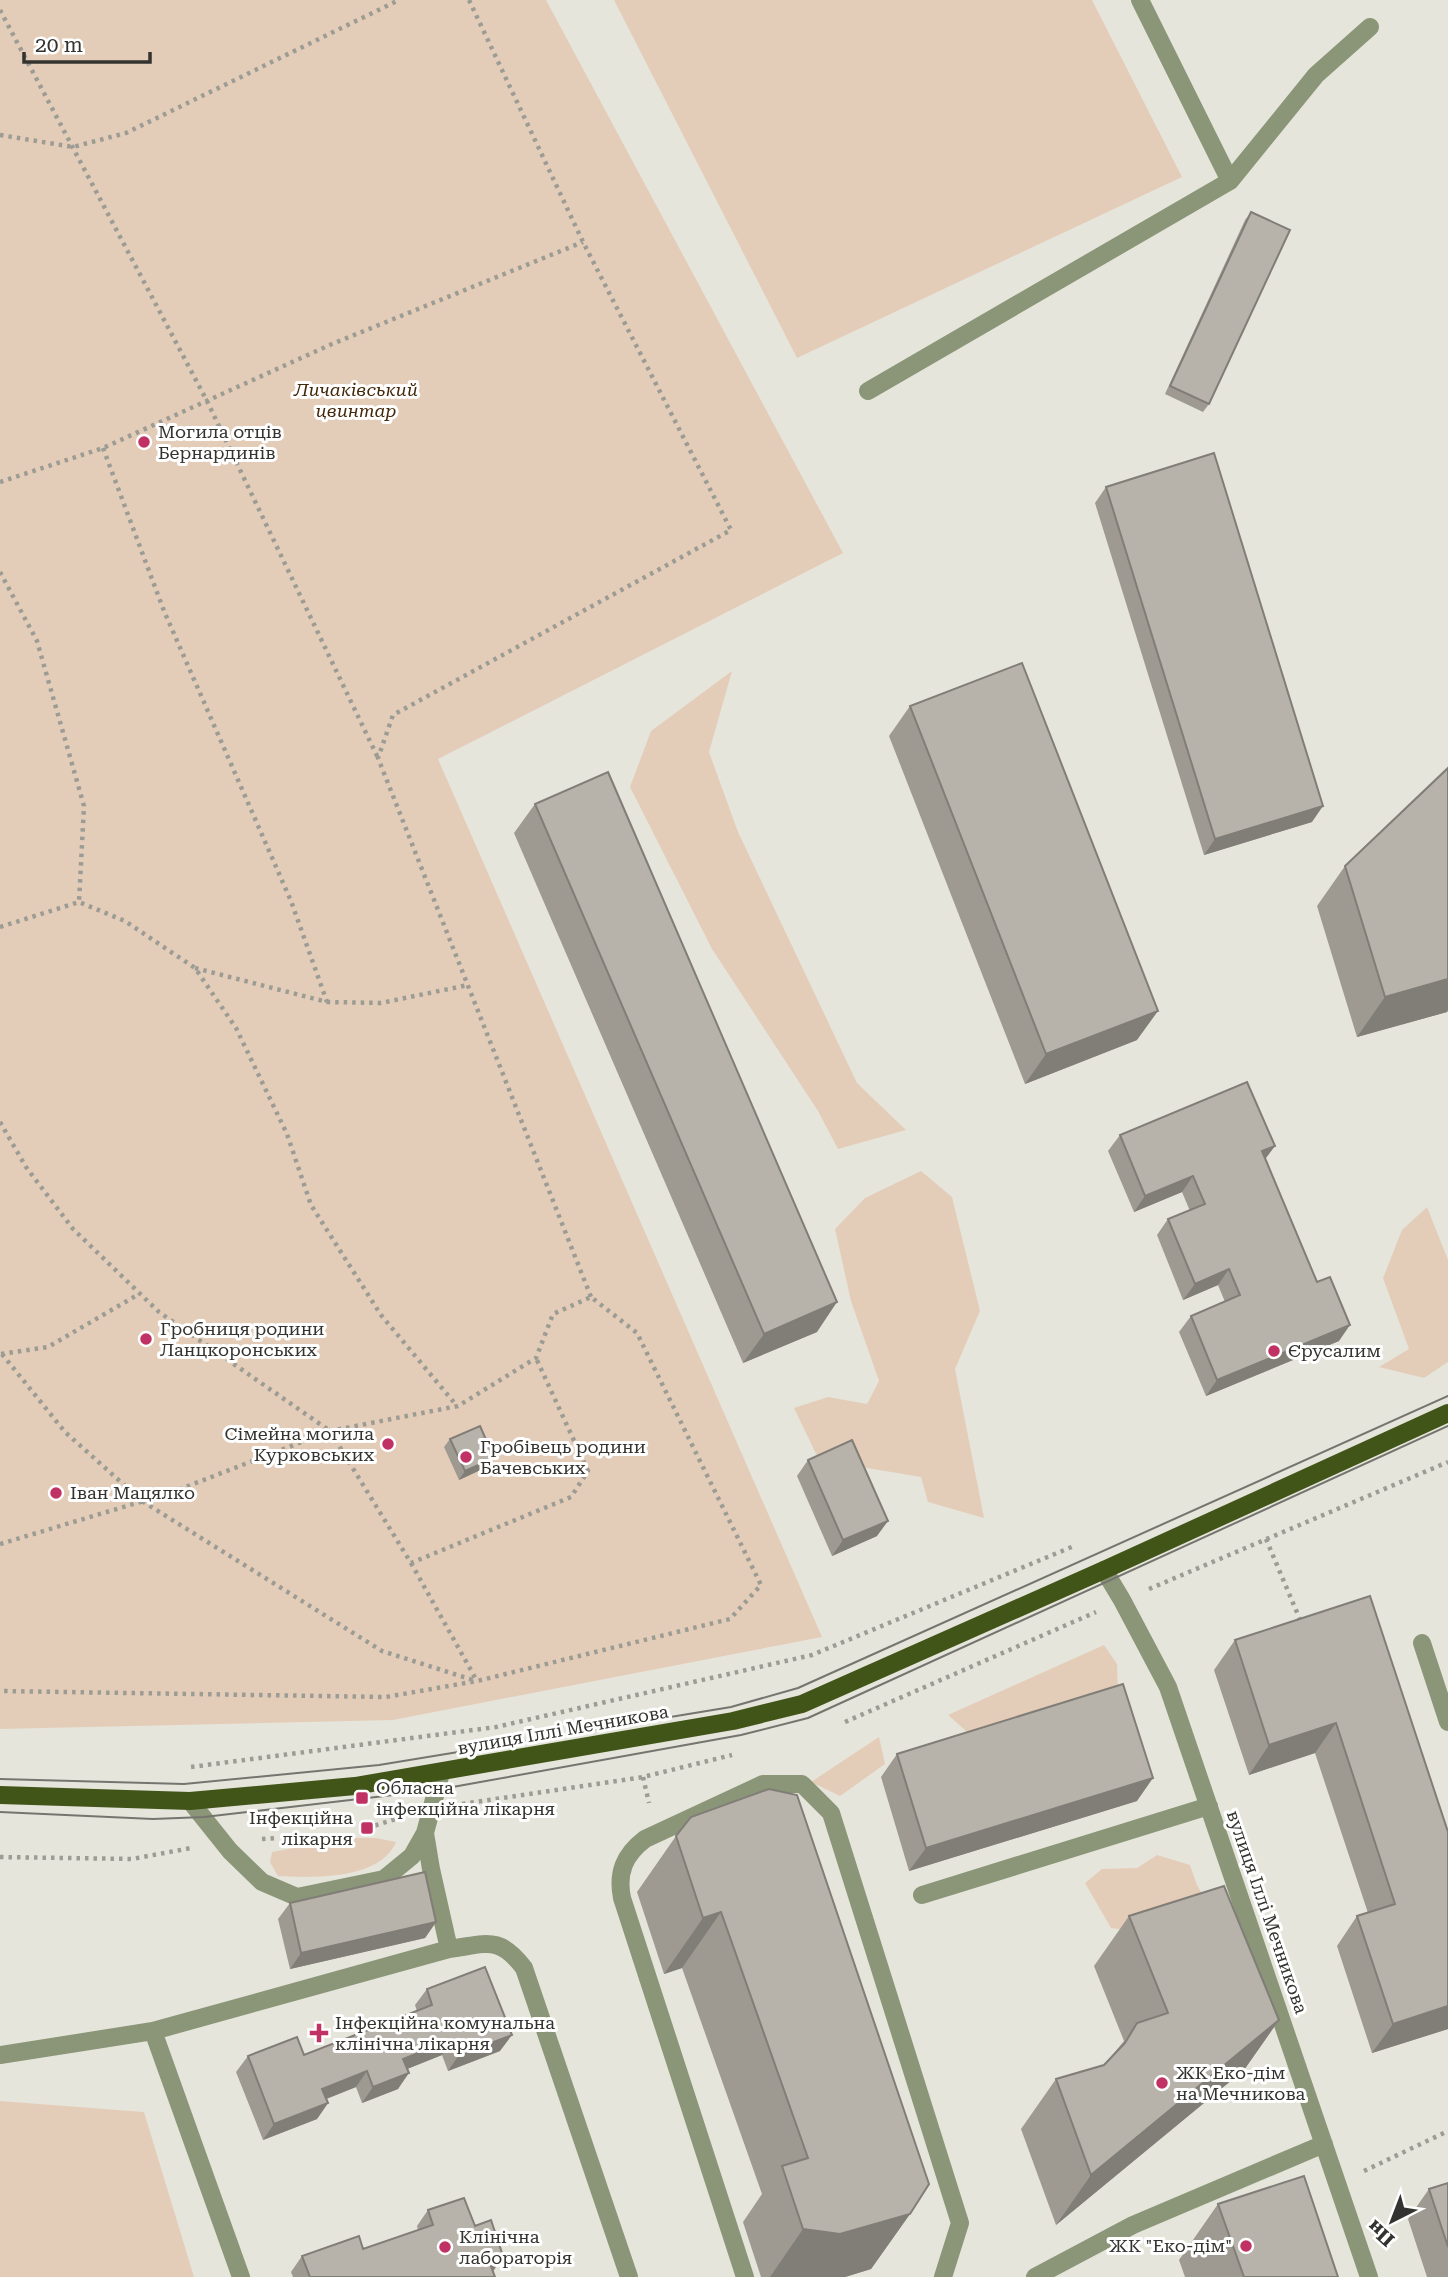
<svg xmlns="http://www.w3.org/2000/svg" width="1448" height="2277" viewBox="0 0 1448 2277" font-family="'Roboto Serif',serif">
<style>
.green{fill:#e4cdb8}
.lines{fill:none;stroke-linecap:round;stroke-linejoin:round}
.path{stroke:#9c9c94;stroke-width:4.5;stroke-dasharray:3.5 5;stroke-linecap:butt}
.minor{stroke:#8a9677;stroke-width:18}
.major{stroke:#425519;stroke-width:18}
.tram{stroke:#75756f;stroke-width:2}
.wall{fill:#9e9a92}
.shaded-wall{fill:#817d77}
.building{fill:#b8b3aa;stroke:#817d77;stroke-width:2}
.poi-dot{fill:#c03263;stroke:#fff;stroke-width:2.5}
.labels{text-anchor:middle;stroke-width:6;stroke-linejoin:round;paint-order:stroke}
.park-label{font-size:18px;font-style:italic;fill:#43280a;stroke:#fff}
.poi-label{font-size:18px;fill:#33332f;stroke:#fff;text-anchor:start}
.street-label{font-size:18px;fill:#33332f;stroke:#fff}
</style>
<rect width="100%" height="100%" fill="#e6e5db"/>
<path class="green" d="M0 0H546L843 553 438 759 822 1637 393 1720 0 1729Z
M614 0H1092L1182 177 797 358Z
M732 671 709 752 738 832 857 1083 906 1130 838 1149 818 1111 712 949 630 787 651 731Z
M921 1171 952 1197 980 1311 955 1369 984 1518 928 1502 921 1477 819 1460 794 1408 828 1397 867 1404 879 1381 851 1301 835 1229 865 1198Z
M1427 1207 1448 1260V1362L1424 1378 1379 1367 1409 1349 1383 1278 1402 1230Z
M1104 1645 1117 1664 1118 1695 974 1738 948 1715Z
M879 1737 885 1764 840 1796 811 1782Z
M347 1838H376L396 1842C380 1880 313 1878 278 1876L270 1862 272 1852Z
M1157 1855 1190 1865 1197 1885 1230 1943 1111 1928 1085 1883 1102 1869 1137 1868Z
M0 2101 144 2112 194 2277H0Z"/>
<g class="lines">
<path class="path" d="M469 0 583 242 731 530 393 715 378 758 591 1297
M0 10 207 401 378 758
M0 135 73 147 126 133 399 0
M103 448 164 611 291 901 327 1002
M0 482 103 448 332 344 583 242
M0 572 37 641 84 806 79 902
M0 927 79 902 125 921 195 968 236 1028 287 1134 311 1205 381 1315 457 1406
M195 968 327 1002 381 1003 468 985
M0 1122 26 1167 73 1229 159 1312 330 1431 411 1563 571 1497 588 1471 536 1358
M1 1354 48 1347 139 1294
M2 1354 65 1432 142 1501 382 1651 476 1681
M1266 1539 1301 1622
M0 1544 170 1493 330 1431 458 1406 536 1358 553 1314 591 1297 637 1333 761 1585 730 1619 477 1681 386 1697 0 1691
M411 1563 477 1681
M1149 1589 1448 1462
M845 1722 1096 1612
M191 1767 496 1727 812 1655 1074 1546
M643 1777 649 1803
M462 1804 643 1777 732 1755
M367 1828 396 1819
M262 1839 277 1838
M0 1857 132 1859 191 1848
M1364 2171 1448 2131"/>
<path class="minor" d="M1140 0 1230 181
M868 391 1230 181 1316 75 1370 27
M1104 1570 1122 1600 1168 1687 1369 2277
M1422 1643 1448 1722
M190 1801 230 1851 262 1882 297 1897 384 1879 412 1856 425 1833 441 1773
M425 1833 431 1869 449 1949
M922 1895 1209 1806
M153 2031 241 2277
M0 2055 153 2031 449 1949C487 1944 499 1935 524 1968L629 2277
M745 2277 622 1898C617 1873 624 1855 645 1839L763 1784H802L831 1813 960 2223 943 2277
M1035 2277 1133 2225 1324 2144"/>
<path class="major" d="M0 1795 190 1801 355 1786 733 1721 802 1704 1104 1570 1448 1413"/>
<path class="tram" d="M0 1779 184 1784 379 1765 731 1707 798 1688 1448 1396
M0 1812 153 1819 204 1817 436 1790 741 1735 808 1718 1448 1426"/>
</g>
<path class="wall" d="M1251 212 1209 404 1203 412 1165 394 1245 220Z
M1106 487 1312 822 1204 855 1095 503Z
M910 706 1137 1040 1025 1084 889 736Z
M1448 768V1010L1447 1012 1357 1037 1317 906 1345 866Z
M535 804 817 1332 743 1363 514 833Z
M1120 1135 1265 1159 1339 1341 1206 1396 1179 1332 1191 1316 1225 1302 1218 1285 1183 1300 1157 1235 1168 1219 1190 1211 1182 1192 1134 1212 1108 1151Z
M450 1439 489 1466 459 1480 444 1447Z
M808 1460 877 1536 832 1556 797 1476Z
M1370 1596 1448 1832V2029L1372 2053 1337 1946 1357 1916 1368 1913 1315 1753 1249 1775 1214 1670 1235 1640Z
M897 1754 1137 1801 909 1871 881 1777Z
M676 1836 910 2214 871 2269 845 2277H761L743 2222 762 2194 682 1968 664 1974 637 1892Z
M290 1903 436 1922 425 1938 290 1969 278 1919Z
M1129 1916 1279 2020 1244 2070 1056 2225 1021 2129 1056 2079 1104 2065 1124 2041 1094 1966Z
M427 1989 500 2051 448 2071 442 2055 407 2069 398 2089 362 2103 356 2087 326 2099 328 2103 317 2119 263 2140 236 2072 248 2056 304 2055 417 2011 415 2005Z
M1448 2183V2277H1427L1408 2219 1429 2189Z
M1218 2204 1338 2277H1185L1179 2260Z
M428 2210 475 2226 503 2256 493 2272 495 2277H293L291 2272 302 2256 363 2249 418 2230 417 2226Z"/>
<path class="shaded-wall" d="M1323 806 1312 822 1204 855 1215 839Z
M1448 979V1010L1447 1012 1357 1037 1385 997Z
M1158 1011 1137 1040 1025 1084 1046 1054Z
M1275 1146 1263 1162 1262 1151Z
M1193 1176 1182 1192 1134 1212 1145 1196Z
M1229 1269 1218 1285 1183 1300 1195 1284Z
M837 1302 817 1332 743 1363 764 1334Z
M1350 1325 1339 1341 1206 1396 1217 1380Z
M494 1458 489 1466 459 1480 465 1471Z
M888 1521 877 1536 832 1556 843 1540Z
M1336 1723 1315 1753 1249 1775 1269 1745Z
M1153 1778 1137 1801 909 1871 926 1848Z
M721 1912 682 1968 664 1974 703 1918Z
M436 1922 425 1938 290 1969 301 1953Z
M1448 2006V2029L1372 2053 1393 2024Z
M1279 2020 1244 2070 1056 2225 1091 2175Z
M512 2035 500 2051 448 2071 459 2055Z
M453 2039 442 2055 392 2075 403 2059Z
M367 2071 356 2087 311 2105 322 2089Z
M409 2073 398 2089 362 2103 373 2087Z
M328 2103 317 2119 263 2140 274 2124Z
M910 2214 871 2269 845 2277H770L803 2229Z
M503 2256 492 2272 489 2261Z"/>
<path class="building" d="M1251 212 1290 230 1209 404 1170 386Z
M1214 453 1323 806 1215 839 1106 487Z
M1022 663 1158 1011 1046 1054 910 706Z
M1448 768V979L1385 997 1345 866Z
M608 772 837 1302 764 1334 535 804Z
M1247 1082 1275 1146 1262 1151 1317 1282 1330 1277 1350 1325 1217 1380 1191 1316 1240 1295 1229 1269 1195 1284 1168 1219 1205 1204 1193 1176 1145 1196 1120 1135Z
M480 1426 494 1458 465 1471 450 1439Z
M852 1440 888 1521 843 1540 808 1460Z
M1370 1596 1448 1832V2006L1393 2024 1357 1916 1395 1904 1336 1723 1269 1745 1235 1640Z
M1123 1684 1153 1778 926 1848 897 1754Z
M769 1789 797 1795 929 2184 910 2214 840 2234 803 2229 782 2166 808 2158 721 1912 703 1918 676 1836 691 1817Z
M425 1872 436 1922 301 1953 290 1903Z
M1224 1886 1279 2020 1091 2175 1056 2079 1104 2065 1125 2043 1137 2023 1168 2013 1129 1916Z
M485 1967 512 2035 459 2055 453 2039 403 2059 409 2073 373 2087 367 2071 322 2089 328 2103 274 2124 248 2056 297 2037 304 2055 432 2005 427 1989Z
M1304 2176 1338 2277H1244L1218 2204Z
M1448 2183V2247L1429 2189Z
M464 2198 475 2226 491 2220 503 2256 489 2261 495 2277H310L302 2256 359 2236 363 2249 433 2225 428 2210Z"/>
<g class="poi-dot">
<circle cx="144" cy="442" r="7"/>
<circle cx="146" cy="1339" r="7"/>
<circle cx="1274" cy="1351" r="7"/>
<circle cx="388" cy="1444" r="7"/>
<circle cx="466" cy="1457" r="7"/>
<circle cx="56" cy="1493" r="7"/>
<rect x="355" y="1791" width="14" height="14" rx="3.5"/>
<rect x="360" y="1821" width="14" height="14" rx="3.5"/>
<path d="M315.5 2022.5h7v7h7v7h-7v7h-7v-7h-7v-7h7z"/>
<circle cx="1162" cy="2083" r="7"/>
<circle cx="1246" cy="2246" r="7"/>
<circle cx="445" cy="2247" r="7"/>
</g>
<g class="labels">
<g class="park-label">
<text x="356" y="396">Личаківський<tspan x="356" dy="21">цвинтар</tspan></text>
</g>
<g class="poi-label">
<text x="158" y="438">Могила отців<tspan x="158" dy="21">Бернардинів</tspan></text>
<text x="160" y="1335">Гробниця родини<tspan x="160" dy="21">Ланцкоронських</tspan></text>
<text x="1288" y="1357">Єрусалим</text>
<text x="374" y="1440" text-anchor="end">Сімейна могила<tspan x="374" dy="21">Курковських</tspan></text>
<text x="480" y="1453">Гробівець родини<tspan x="480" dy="21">Бачевських</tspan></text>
<text x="70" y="1499">Іван Мацялко</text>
<text x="376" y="1794">Обласна<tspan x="376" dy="21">інфекційна лікарня</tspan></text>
<text x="353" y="1824" text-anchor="end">Інфекційна<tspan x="353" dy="21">лікарня</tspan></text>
<text x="335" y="2029">Інфекційна комунальна<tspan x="335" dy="21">клінічна лікарня</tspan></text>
<text x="1176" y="2079">ЖК Еко-дім<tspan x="1176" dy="21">на Мечникова</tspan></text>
<text x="459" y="2243">Клінічна<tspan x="459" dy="21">лабораторія</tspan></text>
<text x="1232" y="2252" text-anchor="end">ЖК "Еко-дім"</text>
</g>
<g class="street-label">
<text transform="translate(563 1730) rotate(-10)" y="6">вулиця Іллі Мечникова</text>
<text transform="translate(1267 1912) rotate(71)" y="6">вулиця Іллі Мечникова</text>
</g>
</g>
<g transform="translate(1392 2221) rotate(222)" stroke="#ffffff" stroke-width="5" paint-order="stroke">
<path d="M0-5L12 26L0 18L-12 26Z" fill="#33332f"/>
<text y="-10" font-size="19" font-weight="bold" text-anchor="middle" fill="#33332f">Пн</text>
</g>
<path d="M24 52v10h126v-10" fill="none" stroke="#33332f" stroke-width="3.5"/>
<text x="35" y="52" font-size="21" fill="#33332f" stroke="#ffffff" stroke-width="5" paint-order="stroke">20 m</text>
</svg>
